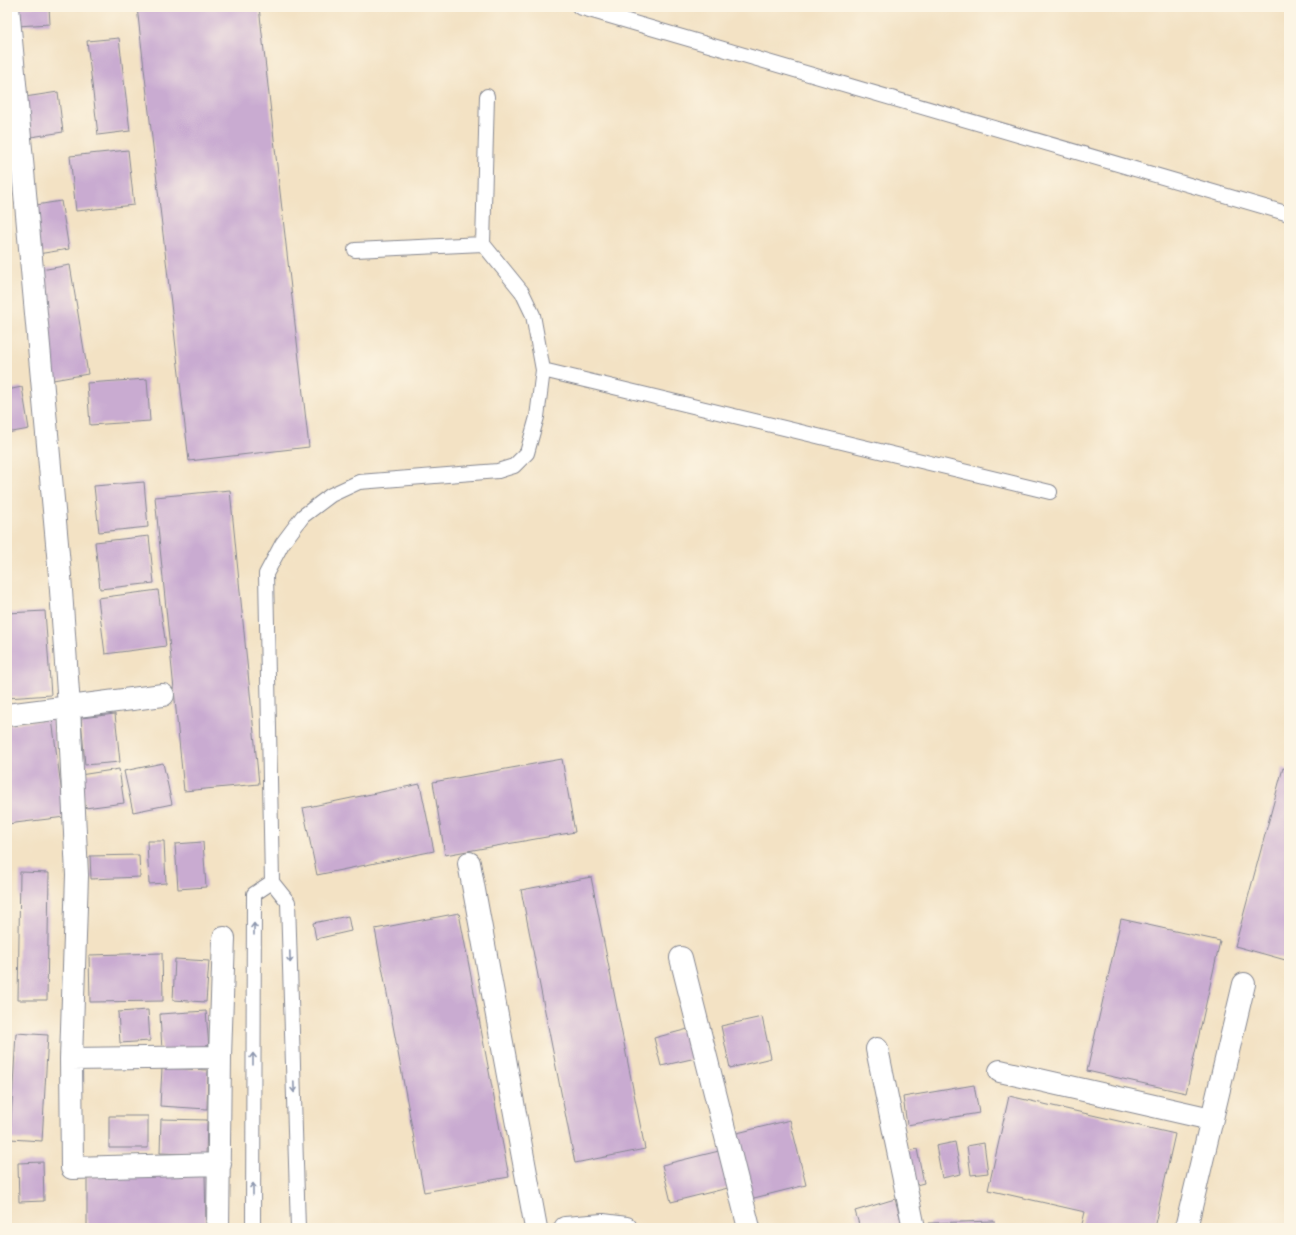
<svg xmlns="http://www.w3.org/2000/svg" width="1296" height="1235" viewBox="0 0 1296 1235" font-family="Vollkorn,serif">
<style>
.building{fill:#c9abd1}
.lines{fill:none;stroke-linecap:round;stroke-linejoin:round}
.service-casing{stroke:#878891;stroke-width:16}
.minor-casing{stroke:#878891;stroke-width:24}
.secondary-casing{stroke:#878891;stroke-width:24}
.service{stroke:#fff;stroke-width:14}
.minor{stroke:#fff;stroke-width:22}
.secondary{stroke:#fff;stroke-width:22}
.oneway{stroke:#8d97ae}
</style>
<rect width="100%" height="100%" fill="#fcf5e5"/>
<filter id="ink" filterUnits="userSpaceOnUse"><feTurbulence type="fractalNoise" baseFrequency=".025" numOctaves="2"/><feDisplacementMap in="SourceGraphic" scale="8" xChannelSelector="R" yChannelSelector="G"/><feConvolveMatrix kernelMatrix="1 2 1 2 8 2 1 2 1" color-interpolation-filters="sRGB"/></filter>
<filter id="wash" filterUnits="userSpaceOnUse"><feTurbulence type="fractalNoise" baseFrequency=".012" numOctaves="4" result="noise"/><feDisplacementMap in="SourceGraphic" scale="16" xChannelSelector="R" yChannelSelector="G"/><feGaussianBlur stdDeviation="0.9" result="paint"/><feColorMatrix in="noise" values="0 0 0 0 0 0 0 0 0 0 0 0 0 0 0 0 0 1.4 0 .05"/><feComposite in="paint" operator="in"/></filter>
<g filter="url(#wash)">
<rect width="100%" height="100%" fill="#f3e2c4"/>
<g id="blocks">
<path class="building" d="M16 7H49L50 24 17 26Z
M137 7H259L309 447 189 461Z
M119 38 130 131 98 135 87 41Z
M58 92 63 132 31 137 25 97Z
M128 150 134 205 76 211 70 156Z
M61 201 69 249 38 254 30 206Z
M70 265 88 374 53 380 35 271Z
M147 379 150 421 90 425 87 383Z
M22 387 29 429 7 433V390Z
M144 482 148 527 99 532 94 486Z
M230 490 259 784 184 791 155 497Z
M149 536 154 583 100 589 95 542Z
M158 590 166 646 105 654 98 598Z
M45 611 51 695 7 698V613Z
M115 714 120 762 85 765 81 718Z
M52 719 65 817 7 824V725Z
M562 759 575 832 445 855 433 782Z
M163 763 172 804 133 812 124 771Z
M1283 768 1289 770V961L1235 946Z
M119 769 124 803 85 808 80 775Z
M420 784 434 851 317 875 303 808Z
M147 841H164L166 883 149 884Z
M203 842 206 887 178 889 175 844Z
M139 855 140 877 91 879 90 856Z
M20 872 49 873 47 1000H18Z
M591 877 645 1149 575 1163 521 890Z
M459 913 509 1177 424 1192 375 929Z
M348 916 351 931 316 939 313 923Z
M1121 919 1220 941 1186 1093 1087 1071Z
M162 953 163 1001 90 1002 89 955Z
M175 959 209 961 206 1002 173 1000Z
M148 1010 150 1041 120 1043 118 1012Z
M206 1011 209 1048 162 1051 160 1014Z
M762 1017 771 1058 730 1068 721 1026Z
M692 1028 700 1057 661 1066 654 1038Z
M16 1033 48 1035 42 1141 10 1139Z
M162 1068 208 1070 207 1109 160 1106Z
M974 1085 979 1113 907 1125 903 1097Z
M1009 1096 1175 1134 1154 1228H1081L1085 1212 988 1190Z
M109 1116H148V1148H109Z
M161 1119 207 1120 206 1155 160 1153Z
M790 1120 806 1185 746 1200 729 1135Z
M955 1142 961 1174 942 1178 936 1146Z
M984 1143 988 1173 971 1175 967 1146Z
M917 1149 924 1183 912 1186 905 1152Z
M723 1150 732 1187 671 1202 662 1165Z
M43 1162 44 1201 19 1202 18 1163Z
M205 1175 206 1228H87V1176Z
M895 1199 903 1228H860L855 1211Z
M994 1221V1228H929V1223Z"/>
</g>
</g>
<g filter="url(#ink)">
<use href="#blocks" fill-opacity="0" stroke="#878891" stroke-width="1"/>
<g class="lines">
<g class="service-casing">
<path id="service" d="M579 7 1289 214
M483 244 487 96
M543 370 1050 492
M253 1228 254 894 272 882
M298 1228 288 902 272 882 266 574 282 544 303 516 331 495 359 482 498 471 514 466 527 453 537 417 543 370 533 315 522 292 483 244 355 250"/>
</g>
<g class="minor-casing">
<path id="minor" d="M8 7 60 576 69 707 77 875 71 1059 72 1168 220 1164
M7 715 163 695
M469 863 536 1228
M681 958 749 1228
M877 1049 914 1228
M220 1057 224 938
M71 1059 220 1057 218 1228
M1000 1071 1211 1119
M1186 1228 1244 984"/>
</g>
<g class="secondary-casing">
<path id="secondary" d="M565 1228 603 1225 626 1228"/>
</g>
<use href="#service" class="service"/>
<use href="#minor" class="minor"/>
<use href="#secondary" class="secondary"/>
</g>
<defs><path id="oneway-shaft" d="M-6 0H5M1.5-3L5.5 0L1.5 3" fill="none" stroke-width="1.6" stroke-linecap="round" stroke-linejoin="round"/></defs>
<g class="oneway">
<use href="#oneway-shaft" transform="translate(254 929) rotate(-90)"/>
<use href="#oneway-shaft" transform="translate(290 957) rotate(88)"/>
<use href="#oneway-shaft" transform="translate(253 1059) rotate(-90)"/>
<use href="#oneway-shaft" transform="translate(294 1087) rotate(88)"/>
<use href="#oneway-shaft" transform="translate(253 1189) rotate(-90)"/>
</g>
</g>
<rect width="1296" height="1235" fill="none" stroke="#fcf5e5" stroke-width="24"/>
</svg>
